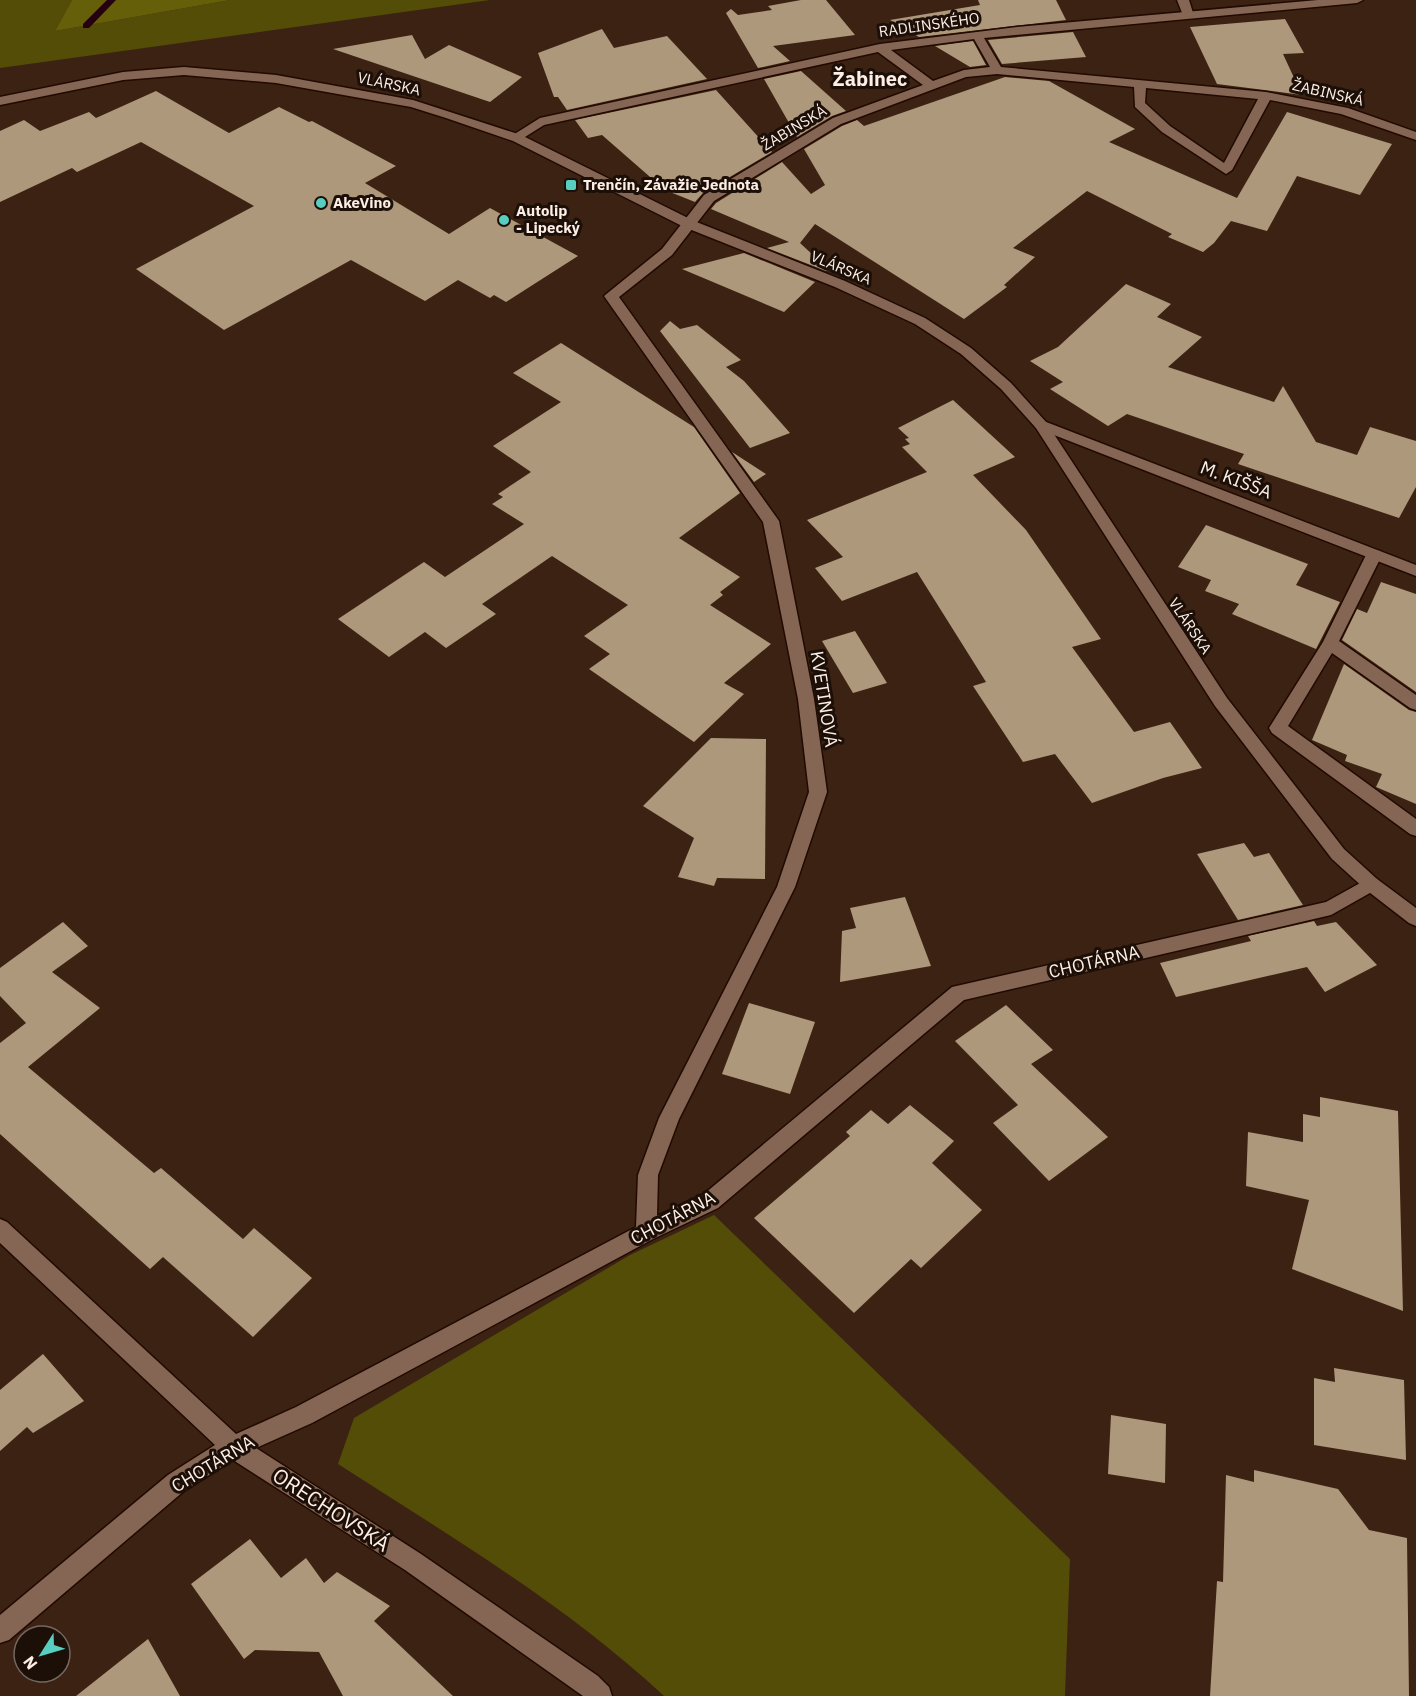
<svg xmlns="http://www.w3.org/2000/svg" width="1416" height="1696" viewBox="0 0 1416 1696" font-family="'IBM Plex Sans',sans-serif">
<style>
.green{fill:#534d08}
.forest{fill:#665f0a}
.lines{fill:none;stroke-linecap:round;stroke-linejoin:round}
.stream{fill:#250010;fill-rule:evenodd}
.building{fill:#ad987b}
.service-casing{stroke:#220a00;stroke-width:3}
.minor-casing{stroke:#220a00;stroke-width:3}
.secondary-casing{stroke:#220a00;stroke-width:3}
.service{fill:#856655;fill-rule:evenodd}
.minor{fill:#856655;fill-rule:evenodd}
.secondary{fill:#856655;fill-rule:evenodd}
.poi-dot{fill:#58cec0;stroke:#1b0f08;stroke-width:2}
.labels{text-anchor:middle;stroke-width:6;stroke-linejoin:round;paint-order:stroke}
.far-street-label{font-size:15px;fill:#fdeee6;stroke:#1b0f08}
.far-poi-label{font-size:15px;font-weight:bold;fill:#fdeee6;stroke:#1b0f08;text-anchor:start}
.street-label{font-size:18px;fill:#fdeee6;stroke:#1b0f08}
.far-district-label{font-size:20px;font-weight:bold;fill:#fdeee6;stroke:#1b0f08}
.near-street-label{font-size:21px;fill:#fdeee6;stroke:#1b0f08}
</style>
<rect width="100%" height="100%" fill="#3c2213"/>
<path class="green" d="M0 0H72L55 31 230 0H490L0 68Z
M714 1215 1070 1559 1065 1696H664C566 1605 450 1536 338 1464L354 1418 630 1255Z"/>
<path class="forest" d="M72 0H230L55 31Z"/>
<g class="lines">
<path class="stream" d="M107 0H116L89 28H83V24Z"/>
</g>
<path class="building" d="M801 0H826L855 35 773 46 790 61 758 68 726 13 731 9 738 15 772 10 768 6Z
M978 0H1056L1066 20 919 37 890 20 980 5Z
M1285 19 1304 53 1283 54 1302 95 1217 84 1190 27Z
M602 29 614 48 667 36 707 79 567 110 558 97H554L538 53Z
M1073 32 1086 57 1002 64 988 40Z
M412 35 425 59 449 45 522 77 490 102 333 49Z
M973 41 986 65 970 67 935 46Z
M801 71 846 111 832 116 797 137 764 79Z
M1005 77 1049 81 1135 129 1109 142 1237 198 1287 112 1392 144 1360 195 1297 176 1267 231 1231 221 1214 243 1203 252 1168 237 1172 234 1087 191 1013 248 1035 257 1004 285 1007 287 964 319 815 224 800 243 828 269 826 271 767 248 789 242 711 209 716 203 782 162 811 194 825 185 804 149 842 126 857 120 864 126Z
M716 90 772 152 703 193 695 202 665 190 602 135 588 138 575 120Z
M156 91 229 133 279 107 309 122 312 121 396 166 365 183 449 234 490 208 578 256 506 302 494 295 490 298 458 280 425 301 351 260 224 330 136 269 254 206 141 142 77 172 72 168 0 202V131L24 120 40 131 89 112 96 118Z
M744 253 815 282 784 312 682 269Z
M1126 284 1171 304 1157 317 1202 337 1168 367 1274 402 1283 386 1316 442 1357 455 1370 427 1416 441V487L1399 518 1238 464 1244 454 1127 414 1108 426 1050 389 1063 382 1030 361 1058 347Z
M670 321 680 329 697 325 741 360 726 367 744 381 790 433 750 448 660 331Z
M561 343 694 427 740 493 679 538 740 577 720 592 723 595 710 605 771 644 724 683 744 694 694 742 589 669 610 654 584 636 628 605 552 556 482 604 496 614 446 648 425 632 389 657 338 619 424 562 445 577 524 524 492 504 503 497 498 494 531 472 493 446 561 402 513 373Z
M953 400 1015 457 973 475 1026 530 1101 639 1072 647 1134 732 1170 722 1202 768 1163 778 1092 803 1055 754 1023 762 973 686 986 682 917 572 842 601 815 568 843 557 807 520 927 472 902 447 910 444 905 439 909 438 898 428Z
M732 452 766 474 754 482Z
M1206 525 1308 564 1296 585 1340 602 1316 649 1232 614 1239 604 1205 591 1211 580 1178 567Z
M1381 582 1416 594V692L1342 640 1357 609 1367 613Z
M855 631 887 683 853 693 822 641Z
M1344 664 1409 710 1416 712V804L1376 787 1382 774 1345 761 1347 755 1312 740Z
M711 738 766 739 765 879 717 878 714 886 678 877 694 838 643 806Z
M1244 843 1254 857 1269 853 1303 905 1238 920 1197 854Z
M905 897 931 966 840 982 842 931 856 928 850 908Z
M1314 921 1317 926 1336 922 1377 965 1325 992 1307 967 1176 997 1160 963 1251 941 1248 936Z
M63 922 88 946 52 972 100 1008 28 1067 154 1173 161 1168 243 1239 254 1228 312 1278 253 1337 163 1257 150 1269 0 1134V1043L26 1023 0 996V968Z
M749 1003 815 1022 790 1094 722 1074Z
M1006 1005 1053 1050 1031 1064 1108 1137 1049 1181 993 1123 1018 1105 955 1041Z
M1320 1097 1398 1111 1403 1311 1292 1269 1309 1200 1246 1186 1248 1132 1303 1142V1114L1320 1117Z
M910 1105 954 1141 932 1163 982 1210 921 1268 911 1259 854 1313 754 1218 850 1136 846 1132 871 1110 888 1124Z
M43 1354 84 1401 33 1433 27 1427 0 1451V1390Z
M1334 1368 1404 1380 1406 1460 1314 1445V1378L1335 1382Z
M1111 1415 1166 1424 1165 1483 1108 1474Z
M1254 1470 1338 1489 1369 1530 1407 1538 1409 1696H1210L1217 1581 1223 1582 1226 1475 1254 1482Z
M250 1539 281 1578 306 1558 324 1583 337 1572 390 1606 374 1621 453 1696H343L319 1652 255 1650 244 1659 191 1584Z
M148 1639 180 1696H76Z"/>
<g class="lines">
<g class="service-casing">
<path id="service" d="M1177 0H1189L1194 16 1192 18H1184Z
M1374 550 1380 551 1382 555 1339 641 1416 695V710L1410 708 1332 653 1288 726 1416 819V836L1410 834 1272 733 1269 728 1323 642 1366 555 1368 551Z"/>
</g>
<g class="minor-casing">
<path id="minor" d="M1318 0H1363L1357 3 984 38 1001 67 1266 92 1348 108 1416 132V140L1341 114 1270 100 1232 170 1226 174 1162 132 1135 107 1134 87 997 74 966 77 841 124 714 201 672 255 619 297 779 521 814 699 827 792 795 887 679 1119 658 1175 657 1216 704 1194 952 987 1326 902 1371 877 1377 879 1380 884 1377 889 1331 915 964 1000 718 1208 653 1239 312 1423 256 1448 421 1554 598 1676 609 1687 612 1696H583L405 1570 233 1460 184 1491 9 1640 0 1643V1615L168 1475 215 1445 0 1243V1219L7 1222 236 1434 296 1407 636 1227 638 1175 659 1118 777 887 809 792 798 699 763 522 604 296 662 249 704 195 833 118 923 85 878 52 544 125 517 142 511 138 513 135 540 118 880 44 1017 27ZM974 39 990 67 964 70 933 81 891 50ZM1146 88 1258 99 1224 163 1170 126 1145 103Z
M1041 420 1416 565V576L1036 428 1034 425Z"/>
</g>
<g class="secondary-casing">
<path id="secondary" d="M184 67 276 75 413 100 521 135 694 221 845 281 925 318 971 348 1011 383 1046 422 1227 698 1344 849 1377 879 1416 908V926L1409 923 1365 889 1332 859 1215 706 1036 428 1001 389 961 354 915 324 835 287 684 227 513 141 446 118 411 107 276 83 184 75 123 80 0 105V97L123 72Z"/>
</g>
<use href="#service" class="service"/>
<use href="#minor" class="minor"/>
<use href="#secondary" class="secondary"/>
</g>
<g class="poi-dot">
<rect x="565" y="179" width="12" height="12" rx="3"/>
<circle cx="321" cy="203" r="6"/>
<circle cx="504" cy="220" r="6"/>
</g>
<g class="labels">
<g class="far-street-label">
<text transform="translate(929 25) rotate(-8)" y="5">RADLINSKÉHO</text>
<text transform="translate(389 84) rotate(12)" y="5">VLÁRSKA</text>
<text transform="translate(1328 93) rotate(13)" y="5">ŽABINSKÁ</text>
<text transform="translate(794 128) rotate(-31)" y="5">ŽABINSKÁ</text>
<text transform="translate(841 268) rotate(23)" y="5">VLÁRSKA</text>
<text transform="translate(1190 626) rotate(56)" y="5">VLÁRSKA</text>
</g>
<g class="far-poi-label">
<text x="583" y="190">Trenčín, Závažie Jednota</text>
<text x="333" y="208">AkeVino</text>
<text x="516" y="216">Autolip<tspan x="516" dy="17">- Lipecký</tspan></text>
</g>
<g class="street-label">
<text transform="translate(1236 480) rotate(21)" y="6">M. KIŠŠA</text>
<text transform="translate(824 699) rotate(81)" y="6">KVETINOVÁ</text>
<text transform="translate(1094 962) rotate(-13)" y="6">CHOTÁRNA</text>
<text transform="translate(673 1218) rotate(-28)" y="6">CHOTÁRNA</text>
<text transform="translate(213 1464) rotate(-31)" y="6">CHOTÁRNA</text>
</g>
<g class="far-district-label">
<text x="870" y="86">Žabinec</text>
</g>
<g class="near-street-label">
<text transform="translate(331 1510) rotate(33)" y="7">ORECHOVSKÁ</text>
</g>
</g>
<g transform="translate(42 1654) rotate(233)"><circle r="28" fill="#1b0f08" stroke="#756861" stroke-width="1.5"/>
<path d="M0-4.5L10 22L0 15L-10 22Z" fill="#58cec0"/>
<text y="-9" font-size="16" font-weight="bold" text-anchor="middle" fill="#fdeee6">N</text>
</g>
</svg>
